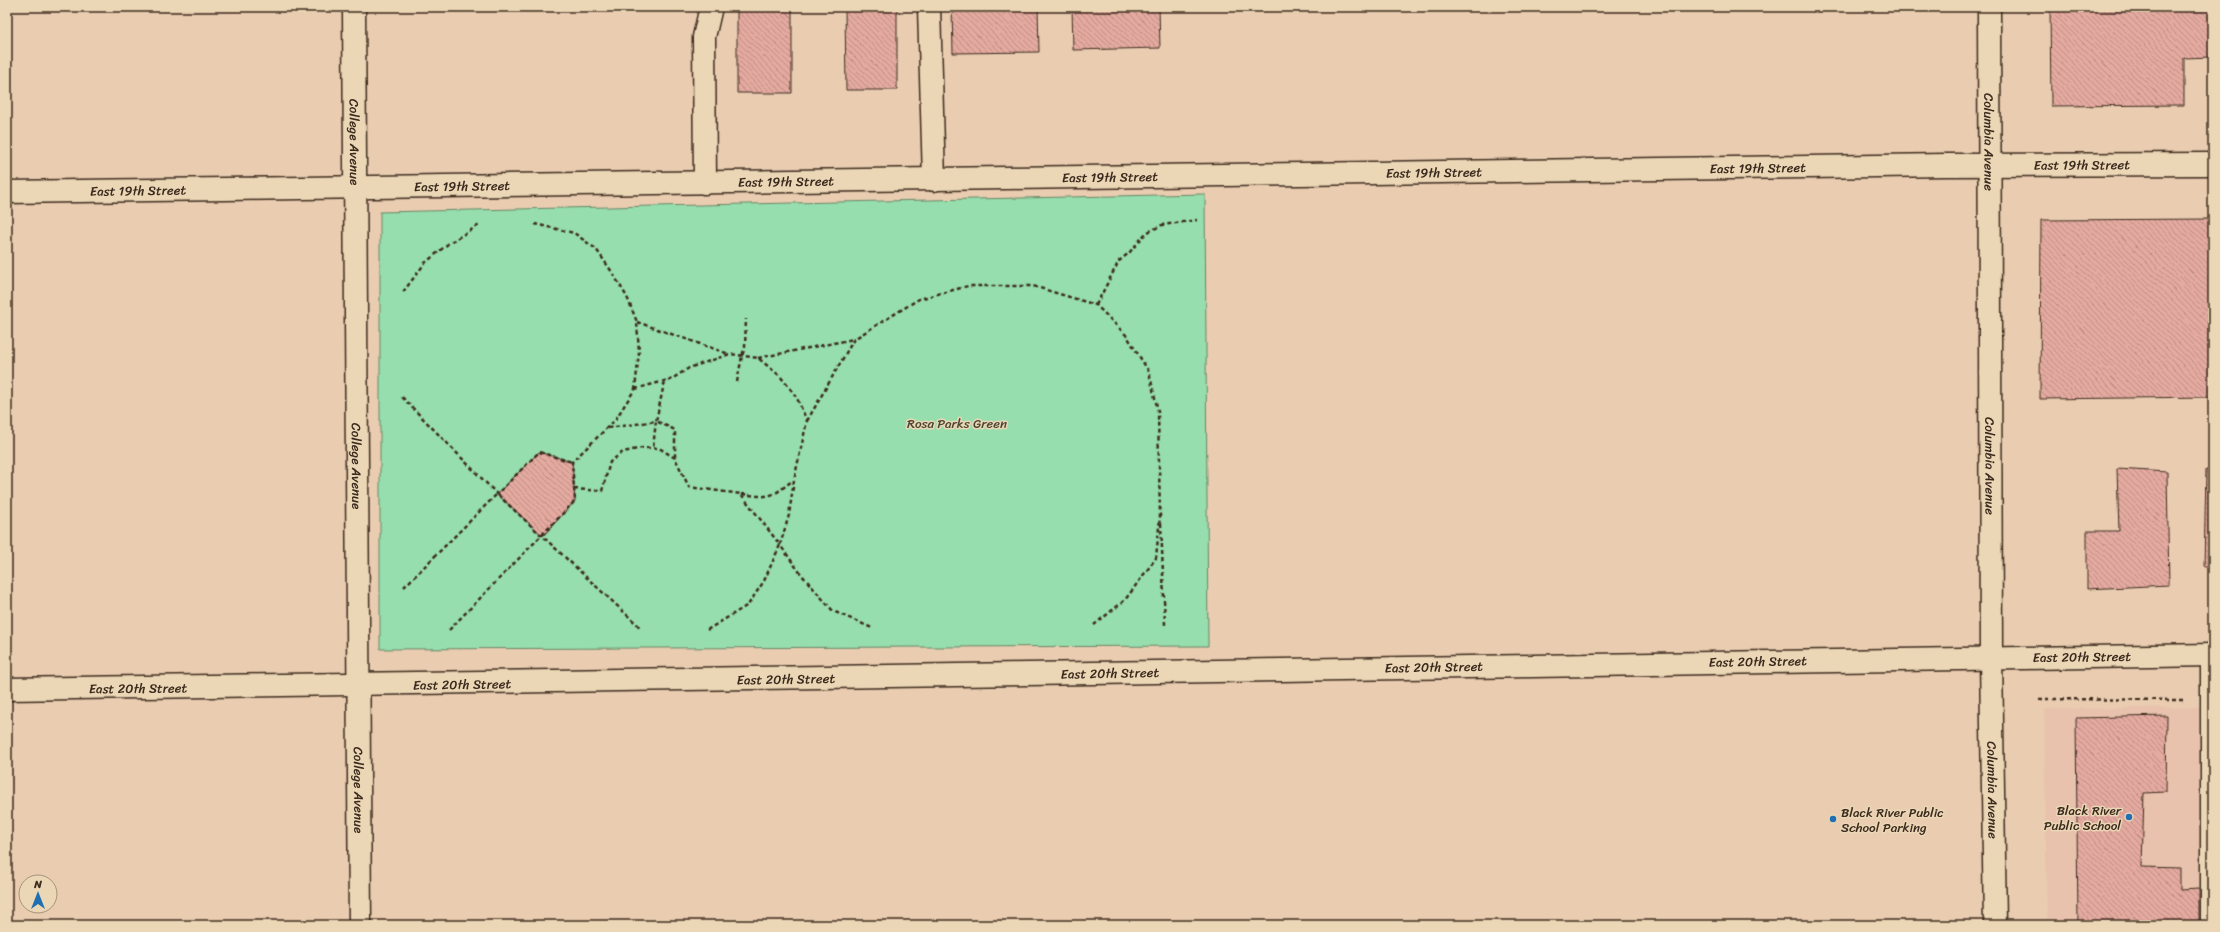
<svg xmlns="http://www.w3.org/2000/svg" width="2220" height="932" viewBox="0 0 2220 932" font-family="Sriracha,sans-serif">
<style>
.built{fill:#e8c2ac}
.green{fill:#96dead;stroke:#688466}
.building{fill:url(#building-back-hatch);stroke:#3b2a1e}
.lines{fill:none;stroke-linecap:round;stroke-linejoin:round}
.minor-casing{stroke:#3b2a1e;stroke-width:25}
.path{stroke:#3b2a1e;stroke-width:2.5;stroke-dasharray:4 3;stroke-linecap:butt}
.minor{stroke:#ebd6b5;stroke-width:22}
.poi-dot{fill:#1f6fb2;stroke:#ebd6b5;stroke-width:1.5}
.labels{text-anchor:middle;stroke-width:3;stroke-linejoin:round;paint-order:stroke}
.street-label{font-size:13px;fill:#3b2a1e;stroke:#ebd6b5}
.park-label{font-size:13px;fill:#494533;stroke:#ebd6b5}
.poi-label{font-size:13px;fill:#3b2a1e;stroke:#ebd6b5;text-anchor:end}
</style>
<defs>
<pattern id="building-back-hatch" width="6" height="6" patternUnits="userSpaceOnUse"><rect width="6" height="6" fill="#e4aaa0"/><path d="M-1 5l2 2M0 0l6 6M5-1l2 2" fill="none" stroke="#ba8b82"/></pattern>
</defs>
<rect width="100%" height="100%" fill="#eacdb1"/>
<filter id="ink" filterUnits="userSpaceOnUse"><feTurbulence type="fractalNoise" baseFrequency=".025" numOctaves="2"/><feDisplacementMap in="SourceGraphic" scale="8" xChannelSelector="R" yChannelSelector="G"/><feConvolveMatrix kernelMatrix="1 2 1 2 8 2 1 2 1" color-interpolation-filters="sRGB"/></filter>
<g filter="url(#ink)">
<path class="built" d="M2213 707V925H2047L2044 709Z"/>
<path class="green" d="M1205 194 1208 646 380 649V212Z"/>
<path class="building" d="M737 7H792V93H737Z
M845 7H897V90H846Z
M952 7H1038L1039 52 953 53Z
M1072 7H1159L1160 48 1073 50Z
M2050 7H2213V57L2184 58V105L2051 106Z
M2213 219V397L2040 399 2041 220Z
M539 452 572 462 575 501 543 536 497 494Z
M2117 469 2167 472 2169 585 2087 589V531H2119Z
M2206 470H2213V566H2204Z
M2167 716 2166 792 2144 793 2142 867 2180 868V890L2199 889V925H2078L2076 718Z"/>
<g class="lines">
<g class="minor-casing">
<g id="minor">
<path id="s1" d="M354 7 360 925"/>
<path d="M929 7 934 180"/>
<path id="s2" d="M1989 7 1991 657 1995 925"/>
<path d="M705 183 704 37 711 7"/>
<path id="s3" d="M7 192 1946 165 2213 164"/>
<path id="s4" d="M7 689C742 684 1478 662 2213 655"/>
<path d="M2212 925V655"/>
</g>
</g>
<path class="path" d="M403 292 425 263 449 243 481 224
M1096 305 1119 261 1129 253 1146 233 1162 225 1197 220
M637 322 729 354
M758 358 854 339
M737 382 742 356 745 347 746 319
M635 389 668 380
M402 397 497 494 539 452 572 462
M807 421 854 339 919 299 968 286H1033L1096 305 1127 336 1149 372 1158 411 1160 517 1156 558 1125 600 1094 625
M608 428 656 421 653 448
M574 489 602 491 610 462 623 452 642 448H659L675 458
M742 494C770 498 771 498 793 480
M1161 523 1165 625
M404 587 497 494 641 628
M449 630 575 501 572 462 615 420 635 389 639 352 637 322 627 297 612 272 596 249 574 233 535 224
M707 630 748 605 764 581 780 545 741 494 689 487 675 458V430L656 421 664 384 689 368 730 354 758 358 780 376 796 396 807 421 794 480 789 515 780 545 801 574 833 611 872 628
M2039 699 2185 700"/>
<use href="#minor" class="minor"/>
</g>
</g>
<g class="poi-dot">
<circle cx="2129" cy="817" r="4"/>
<circle cx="1833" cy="819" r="4"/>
</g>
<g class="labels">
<g class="street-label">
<text dy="5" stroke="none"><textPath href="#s1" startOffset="135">College Avenue</textPath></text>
<text dy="5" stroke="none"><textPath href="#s2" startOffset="135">Columbia Avenue</textPath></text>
<text dy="5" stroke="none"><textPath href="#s3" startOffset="2075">East 19th Street</textPath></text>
<text dy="5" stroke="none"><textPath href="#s3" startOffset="1751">East 19th Street</textPath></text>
<text dy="5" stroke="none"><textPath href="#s3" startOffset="1427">East 19th Street</textPath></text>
<text dy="5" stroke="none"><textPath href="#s3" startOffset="1103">East 19th Street</textPath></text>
<text dy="5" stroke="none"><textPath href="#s3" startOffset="779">East 19th Street</textPath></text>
<text dy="5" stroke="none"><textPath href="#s3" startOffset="455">East 19th Street</textPath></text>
<text dy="5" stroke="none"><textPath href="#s3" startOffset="131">East 19th Street</textPath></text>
<text dy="5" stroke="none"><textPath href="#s1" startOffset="459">College Avenue</textPath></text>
<text dy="5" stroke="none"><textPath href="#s2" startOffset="459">Columbia Avenue</textPath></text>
<text dy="5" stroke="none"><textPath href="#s4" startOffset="2075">East 20th Street</textPath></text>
<text dy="5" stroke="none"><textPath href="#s4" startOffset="1751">East 20th Street</textPath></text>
<text dy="5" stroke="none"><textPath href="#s4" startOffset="1427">East 20th Street</textPath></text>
<text dy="5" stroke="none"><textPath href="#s4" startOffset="1103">East 20th Street</textPath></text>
<text dy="5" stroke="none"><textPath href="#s4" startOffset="779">East 20th Street</textPath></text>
<text dy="5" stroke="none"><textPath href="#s4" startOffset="455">East 20th Street</textPath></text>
<text dy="5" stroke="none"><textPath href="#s4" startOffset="131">East 20th Street</textPath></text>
<text dy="5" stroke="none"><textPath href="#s1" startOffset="783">College Avenue</textPath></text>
<text dy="5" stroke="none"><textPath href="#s2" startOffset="783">Columbia Avenue</textPath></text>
</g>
<g class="park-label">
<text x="957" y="428">Rosa Parks Green</text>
</g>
<g class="poi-label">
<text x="2121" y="815">Black River<tspan x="2121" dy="15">Public School</tspan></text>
<text x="1841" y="817" text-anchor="start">Black River Public<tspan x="1841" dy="15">School Parking</tspan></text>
</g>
</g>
<rect width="2220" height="932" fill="none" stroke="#ebd6b5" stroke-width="24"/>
<rect x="12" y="12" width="2196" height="908" fill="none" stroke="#3b2a1e" stroke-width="1.5" filter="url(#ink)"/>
<g transform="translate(38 894)"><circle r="19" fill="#ebd6b5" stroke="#a59179"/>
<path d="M0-3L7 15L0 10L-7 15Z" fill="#1f6fb2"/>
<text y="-6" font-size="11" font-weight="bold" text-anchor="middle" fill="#3b2a1e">N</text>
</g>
</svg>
